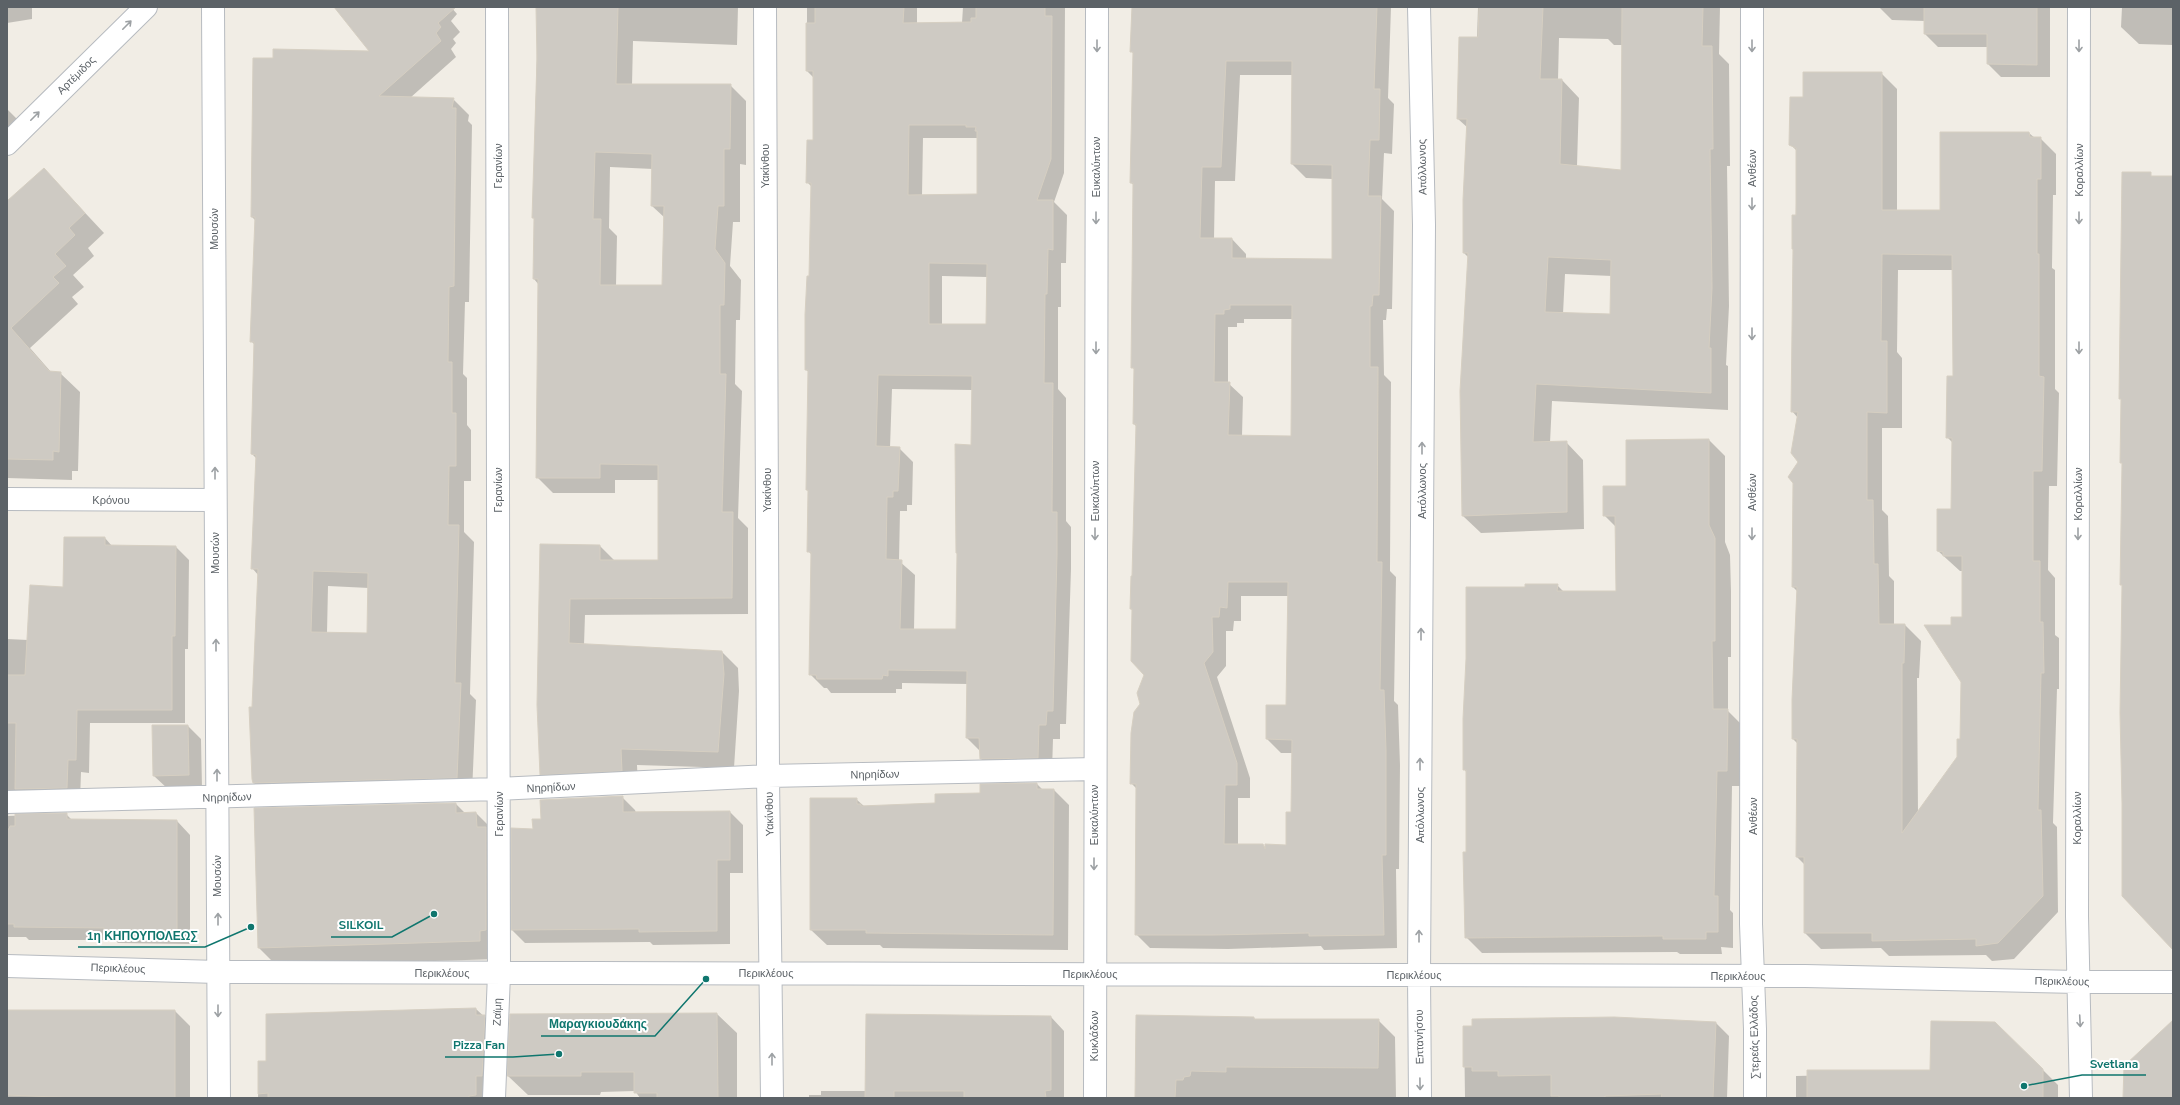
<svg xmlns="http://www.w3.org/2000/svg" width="2180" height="1105" viewBox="0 0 2180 1105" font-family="'Nunito Sans',sans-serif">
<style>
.shadow{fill:#0003;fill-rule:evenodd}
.building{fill:#cecac3;stroke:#d6cfc2;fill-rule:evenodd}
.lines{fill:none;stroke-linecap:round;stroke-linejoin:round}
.minor-casing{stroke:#b7bbc0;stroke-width:24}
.minor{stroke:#fff;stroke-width:22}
.oneway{stroke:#9da1a4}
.labels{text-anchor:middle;stroke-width:4;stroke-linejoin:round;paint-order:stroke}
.street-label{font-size:11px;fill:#5c6267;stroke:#fff}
.leader{fill:none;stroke:#0f766e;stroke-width:1.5}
.callout-dot{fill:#0f766e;stroke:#fff;stroke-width:1.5}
.callout-label{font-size:12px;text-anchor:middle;font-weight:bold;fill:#0f766e;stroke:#fff;stroke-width:4;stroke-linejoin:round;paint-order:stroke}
</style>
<rect width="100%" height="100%" fill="#f1ede5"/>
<path class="shadow" d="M7 7H32V19L7 23Z
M336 7H451L457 14 451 21 460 32 453 39 456 43 451 49 456 57 410 98 453 99 469 115 468 121 472 125 469 302H465L463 374 467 378V425L471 430V481H464V532L474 542 470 694 476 700 472 793 269 798 254 783 253 708 259 576 252 568 257 459 252 454 255 345 251 341 256 221 252 217 274 59 371 52ZM328 586 369 588 368 634 327 633Z
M538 7H738L737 45 633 41 632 85H730L746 101V165L740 164V222H733L730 266 741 280 740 320H736L735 384 742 391 738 518 748 528V614L585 615 584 645 722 652 738 668 739 691 734 768 637 765 638 786 557 790 541 774V545L600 546 615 561H659V480H615V493H553L537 477 539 285 534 279 535 219 533 218ZM610 167 653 169 652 206 665 218 663 286H616L617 236 609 228Z
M807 7H917V24L962 23 963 7H1065L1064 173 1054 202 1067 215 1066 263H1061V307H1058V389L1066 398V521L1071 527V569L1066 724H1060V739H1053L1052 771 995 772 981 759 980 751 967 738 968 684 902 683V689H896V693H831L827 688H824L810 674 812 555 808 551 809 492 807 490 809 372 806 370 810 277 812 187 807 182 814 141V78L807 71ZM923 138H978V195L922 196ZM942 276 987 277V325H942ZM892 389 973 390 972 446 957 630H914L915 575 899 561 900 511H907V505H912L913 462 899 448H890Z
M1132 7H1391L1388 98 1394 104 1392 154 1384 153 1382 199 1394 211 1392 309H1387L1386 320H1383L1384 375 1391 382 1390 571 1396 577 1394 701 1398 705 1400 765 1399 869H1396L1397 948 1324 950 1321 946 1228 949 1150 948 1136 934 1137 789 1131 783 1145 675 1133 611 1131 609 1133 577 1137 427 1134 424 1135 370 1132 367 1134 185 1131 183 1134 54 1131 51ZM1240 75H1292V164L1306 178 1333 179V260H1246V254L1232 239H1214L1215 181H1235ZM1244 319H1293L1292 436H1242L1243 397 1228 383V327H1237V323H1244ZM1241 596H1288L1287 706 1267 739 1281 753H1293L1292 813 1287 846 1266 848 1263 845H1238V798H1250V778L1217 677 1226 666V631H1233L1234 621H1241Z
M1478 7H1720L1719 54 1729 64 1730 166H1727L1729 306 1726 365 1728 366V410L1552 401 1550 443 1566 442 1583 460 1584 529 1481 533 1463 516 1461 391 1469 258 1464 253 1468 128 1458 119 1477 38ZM1559 38 1608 39 1614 45H1622V171L1577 166 1579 98 1562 80H1558ZM1565 274 1612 276 1611 315 1563 314Z
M1879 7H2050V77H2001L1988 64V47H1938L1925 34V21L1892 20Z
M2122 7H2173V45L2139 44 2121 27Z
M1881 73 1897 89V211H1941L2029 133 2035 138H2040L2056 154V195H2053L2052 268 2055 270V389L2059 393 2057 486H2049L2048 570 2055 578V635L2059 638V689H2057L2053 823 2057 827 2058 912 2014 959 1992 961 1986 955 1889 956 1881 948 1821 949 1805 933V865L1797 857 1798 744 1793 739 1797 591 1793 587 1799 462 1798 418 1792 411 1797 151 1790 144 1804 98ZM1898 270H1953L1954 377 1947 437 1953 443 1952 510 1938 551 1960 571H1963V618L1952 626 1962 682 1961 740 1958 757 1918 813 1917 678H1919L1921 641 1905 625H1894V581L1889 576 1888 516 1882 510V428H1902V358L1897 352Z
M7 109 20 122 7 135Z
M44 169 104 233 88 248 94 256 73 275 84 287 72 297 78 304 30 348 51 372 60 373 80 392 78 471H72V480L7 478V203Z
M1709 440 1725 456V542L1730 555 1731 591V657H1728V711L1743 726V786H1732L1730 910 1733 913V948L1721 947 1722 954H1680L1677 952 1482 953 1466 937 1467 773 1464 769 1526 588 1557 585 1564 592H1617L1616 527 1604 515 1627 487Z
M105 538 112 546 176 547 189 560 188 649H185V723H90L89 773 81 772 80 801 9 809 8 816 66 814 72 820 177 821 190 835V944L118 943 115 940H29L26 937H7V639L28 640 64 588Z
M153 726H188L201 739 202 788 168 789 154 776Z
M1037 784 1043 790H1054L1069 805 1068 950 883 948 880 945H827L811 930 856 799 865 807 936 804 981 794V785Z
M622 797 635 810 636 813 730 812 743 825V873H730V944L653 945 650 942 525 943 512 930 534 830 542 820Z
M456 804 466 814 476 813 495 832 498 959 277 966 259 948Z
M476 1009 499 1030 490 1098H258L259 1062H267Z
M7 1011H175L190 1026V1098H7Z
M717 1014 737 1033V1098H640L635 1091 601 1092 600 1095H528L508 1076Z
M867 1015 1051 1017 1064 1031V1098H809V1095H821V1091H866Z
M1254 1018 1256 1020H1378L1395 1037 1396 1098H1135Z
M1716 1023 1729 1036 1727 1098H1465L1464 1027Z
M2043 1070 2058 1085V1098H1796V1076Z"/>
<path class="building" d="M334 7H456L438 23 441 27 436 33 441 41 379 96 454 98 452 108H456L454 286 449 287 448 362H452V413H456V466H449L448 525H459L455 683H461L457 778 253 783 252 779 249 707H252L258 569H251L256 455 251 454 254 342H250L255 217H251L253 58H273V49L369 51ZM313 571 368 573 367 633 311 632Z
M536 7H618L616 84H731L730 149H724V206H718L715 249 725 263 724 305H720V374H726L722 512H733L732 598 570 599 569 643 722 651 724 674 718 752 621 749 622 771 540 775 537 705 540 544 600 545V560H658V465L600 464V478H536L538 279H533L534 218H532L537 60ZM595 152 652 154 651 206H664L662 285H600L601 219H593Z
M815 7H904L903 23 971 22V18H976V7H1045V16H1052L1051 159 1037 200H1053V250L1048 249 1047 294H1045L1044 383H1053L1052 512H1057V555L1053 711H1047L1046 725H1039L1038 758 980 759 979 738H966L967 671 888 670V676L883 675 882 679H817L816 675H809L811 552H807L808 490H806L808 370H805V315L807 276H809L811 183H806L807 140H813V71H806V23H815ZM909 125H966V127H976L975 131H977V194L908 195ZM929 263 987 264 986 324H929ZM878 375 972 376 971 445 955 444 956 553H957L956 629H900L902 560 886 559 887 497H893V491H898L900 447 876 446Z
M1132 7H1377L1374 89H1380L1379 140H1370L1368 196H1381L1379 295H1373L1372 306H1370V367H1378L1377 562H1382L1380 690H1384L1386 750V855H1382L1384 935 1309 936V933L1213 935H1135L1136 784H1130L1131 733 1134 712 1140 704 1137 693 1144 675 1131 661 1132 609H1130L1131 576H1132L1136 424H1133L1134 368H1131L1132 281 1133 183H1130L1133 52H1130ZM1226 61H1292L1291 164 1332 165V259L1232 258V238H1200L1202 167H1221ZM1230 305H1292L1291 436 1228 435 1230 382H1214L1215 314H1224V310L1230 309ZM1228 582H1288L1286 705H1266V739L1292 740 1291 812H1286V845L1265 844V849L1263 844H1224L1225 785H1237V763L1204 663 1213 652 1212 617H1219L1220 607 1227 608Z
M1479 7H1543L1540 79H1562L1560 164 1621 170 1622 7H1703L1702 46H1712L1713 149H1710L1712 288 1709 348H1711V393L1536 384 1533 442 1567 441V512L1462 516 1460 391 1468 253H1463V200L1467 119H1457L1459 37H1478ZM1548 257 1611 260 1610 314 1545 312Z
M1924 7H2037V65L1987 64V34H1924Z
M1803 72H1882V210H1940V132H2029L2030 137H2041V179H2037V254H2039V376L2044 377 2042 471H2033V561H2040V622H2043L2044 673H2041L2038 810H2041L2043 896 1998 943 1976 946V939L1872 941V933H1804V857H1796L1797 739H1792V700L1797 587H1792L1793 483 1788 477 1798 462 1791 453 1798 412H1791L1793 249H1792V215H1796V148L1789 145 1790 97H1803ZM1882 254 1952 255 1953 376H1947L1946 438H1952L1951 509H1937V551L1943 552V556H1962V617H1951V625H1924L1961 682 1960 739H1957V757L1902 833V663H1904L1905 624H1879L1878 564H1874L1873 500H1867V412L1887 413V341H1881Z
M44 168 85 213 69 228 75 235 55 254 66 266 53 277 59 283 11 328 49 371 61 372 59 452 53 451V460L7 459V201Z
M2122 172H2151V176H2173V950L2122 896V803L2120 713 2122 585H2120L2122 463H2120L2121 399H2119Z
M1709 439V525L1715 538V641H1712L1713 709H1728L1727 771H1717L1714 896H1718V932H1706V939H1663V936L1465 938 1463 852H1466V770H1463V719L1466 659V587H1525V584H1558L1557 591H1616L1615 516H1603V486H1626V440Z
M64 537H105V545L176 546 175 636H172V710H77L76 760H68L67 788 15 789 16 723H7V675H25L30 585 63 587Z
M152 725H188L189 775 153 776Z
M1037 783V789H1054L1053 935 866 933V930H810V798H857V804H861V806L935 803V794L980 793V784Z
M623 796V812L730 811V860H717V931L639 932V929L511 930V828L533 829 532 819H541L540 800Z
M456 803V813L476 812 477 827H486V930L480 931V941L258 948 254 808Z
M67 813V819L177 820V931L104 930V928L14 927V924H7V829H9L10 826H15V814Z
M476 1008V1015H485L482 1076H476V1095L469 1096V1098H268V1093L258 1094V1061H266V1014Z
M7 1010H175V1098H79L7 1095Z
M717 1013 718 1098H657V1093H634V1072H581V1076H507L510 1014Z
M866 1014 1051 1016V1090L1045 1091 1046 1098H964V1091H894V1098H865Z
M1136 1015 1254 1017V1019H1379L1378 1068 1226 1067V1072L1191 1071 1190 1076 1184 1077 1183 1080H1176L1175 1098H1135Z
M1614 1017 1716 1022 1713 1098H1661L1662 1094 1605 1096V1098H1559V1096H1551V1075L1498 1076V1071H1472V1067H1463V1026H1472V1019Z
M2173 1020V1098H2123L2124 1066Z
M1931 1021 1995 1022 2043 1069V1098H1807V1070H1930Z"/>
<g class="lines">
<g class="minor-casing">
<path id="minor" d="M213 7 219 1098
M765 7 768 776 772 1098
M1419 7 1424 225 1419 975 1420 1098
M1752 7 1751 924 1755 1029V1098
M2079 7 2077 916 2081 1098
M7 144 146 7
M7 499 215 500
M7 802 499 789 768 776 1095 769
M7 966 218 972 1805 976 2078 982H2173
M494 1098 499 974 497 7
M1095 1098 1097 7"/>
</g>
<use href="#minor" class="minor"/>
</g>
<defs><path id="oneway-shaft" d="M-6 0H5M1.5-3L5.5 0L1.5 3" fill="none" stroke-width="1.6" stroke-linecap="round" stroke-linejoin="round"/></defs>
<g class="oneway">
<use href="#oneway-shaft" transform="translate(127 25) rotate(-45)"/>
<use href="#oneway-shaft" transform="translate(1097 46) rotate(90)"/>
<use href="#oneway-shaft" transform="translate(1752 46) rotate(90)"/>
<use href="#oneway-shaft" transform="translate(2079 46) rotate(90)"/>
<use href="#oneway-shaft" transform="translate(35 116) rotate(-45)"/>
<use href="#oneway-shaft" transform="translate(1752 204) rotate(90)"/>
<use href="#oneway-shaft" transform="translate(1096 218) rotate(90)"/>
<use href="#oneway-shaft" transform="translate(2079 218) rotate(90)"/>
<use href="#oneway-shaft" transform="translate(1752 334) rotate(90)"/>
<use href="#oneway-shaft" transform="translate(1096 348) rotate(90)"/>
<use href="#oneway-shaft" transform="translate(2079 348) rotate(90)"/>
<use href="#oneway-shaft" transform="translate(1422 448) rotate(-90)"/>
<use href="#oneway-shaft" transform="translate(215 473) rotate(-90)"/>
<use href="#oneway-shaft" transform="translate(1095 534) rotate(90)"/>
<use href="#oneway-shaft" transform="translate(1752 534) rotate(90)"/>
<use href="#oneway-shaft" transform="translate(2078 534) rotate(90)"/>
<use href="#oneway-shaft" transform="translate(1421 634) rotate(-90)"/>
<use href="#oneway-shaft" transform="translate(216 645) rotate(-90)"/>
<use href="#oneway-shaft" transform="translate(1420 764) rotate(-90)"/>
<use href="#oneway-shaft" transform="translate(217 775) rotate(-90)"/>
<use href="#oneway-shaft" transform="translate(1094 864) rotate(90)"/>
<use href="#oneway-shaft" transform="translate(218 919) rotate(-90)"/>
<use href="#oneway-shaft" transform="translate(1419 936) rotate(-90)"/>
<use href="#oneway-shaft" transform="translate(218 1011) rotate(90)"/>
<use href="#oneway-shaft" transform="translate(2080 1021) rotate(87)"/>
<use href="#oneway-shaft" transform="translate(772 1059) rotate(-90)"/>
<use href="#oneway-shaft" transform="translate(1420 1084) rotate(89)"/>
</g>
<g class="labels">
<g class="street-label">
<text transform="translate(76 75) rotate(-45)" y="4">Αρτέμιδος</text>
<text transform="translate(498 166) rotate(-90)" y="4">Γερανίων</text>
<text transform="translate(765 166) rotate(-90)" y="4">Υακίνθου</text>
<text transform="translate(1096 167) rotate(-90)" y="4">Ευκαλύπτων</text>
<text transform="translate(1422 167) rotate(-91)" y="4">Απόλλωνος</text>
<text transform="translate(1752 168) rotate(-90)" y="4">Ανθέων</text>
<text transform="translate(2079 170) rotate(-90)" y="4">Κοραλλίων</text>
<text transform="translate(214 229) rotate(-90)" y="4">Μουσών</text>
<text transform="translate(498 490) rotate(-90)" y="4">Γερανίων</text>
<text transform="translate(767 490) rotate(-90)" y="4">Υακίνθου</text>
<text transform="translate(1095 491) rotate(-90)" y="4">Ευκαλύπτων</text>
<text transform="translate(1422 491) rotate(-90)" y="4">Απόλλωνος</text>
<text transform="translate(1752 492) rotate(-90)" y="4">Ανθέων</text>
<text transform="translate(2078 494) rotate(-90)" y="4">Κοραλλίων</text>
<text x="111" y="504">Κρόνου</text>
<text transform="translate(215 553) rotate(-90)" y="4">Μουσών</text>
<text transform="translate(875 774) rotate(-1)" y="4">Νηρηίδων</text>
<text transform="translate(551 787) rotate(-3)" y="4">Νηρηίδων</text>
<text transform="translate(227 797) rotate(-2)" y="4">Νηρηίδων</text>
<text transform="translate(499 814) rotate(-90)" y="4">Γερανίων</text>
<text transform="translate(769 814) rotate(-91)" y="4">Υακίνθου</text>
<text transform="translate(1094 815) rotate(-90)" y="4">Ευκαλύπτων</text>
<text transform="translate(1420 815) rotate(-90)" y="4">Απόλλωνος</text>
<text transform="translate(1753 816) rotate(-90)" y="4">Ανθέων</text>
<text transform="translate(2077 818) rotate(-90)" y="4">Κοραλλίων</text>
<text transform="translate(217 876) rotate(-90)" y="4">Μουσών</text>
<text transform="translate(118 968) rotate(2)" y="4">Περικλέους</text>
<text x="442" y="977">Περικλέους</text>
<text x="766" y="977">Περικλέους</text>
<text x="1090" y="978">Περικλέους</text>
<text x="1414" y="979">Περικλέους</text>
<text x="1738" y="980">Περικλέους</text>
<text transform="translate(2062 981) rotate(1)" y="4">Περικλέους</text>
<text transform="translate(497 1012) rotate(-88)" y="4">Ζαϊμη</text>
<text transform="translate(1094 1036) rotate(-90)" y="4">Κυκλάδων</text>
<text transform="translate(1419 1037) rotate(-91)" y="4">Επτανήσου</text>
<text transform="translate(1754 1037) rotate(-91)" y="4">Στερεάς Ελλάδος</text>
</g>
</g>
<path class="leader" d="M434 914L392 937H331M251 927L205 947H78M706 979L655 1036H541M559 1054L513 1057H445M2024 1086L2082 1075H2146"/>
<g class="callout-dot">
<circle cx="434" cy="914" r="4"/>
<circle cx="251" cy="927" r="4"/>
<circle cx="706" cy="979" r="4"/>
<circle cx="559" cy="1054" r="4"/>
<circle cx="2024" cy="1086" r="4"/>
</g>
<g class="callout-label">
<text x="361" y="929">SILKOIL</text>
<text x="142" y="940">1η ΚΗΠΟΥΠΟΛΕΩΣ</text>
<text x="598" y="1028">Μαραγκιουδάκης</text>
<text x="479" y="1049">Pizza Fan</text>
<text x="2114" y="1068">Svetlana</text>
</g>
<rect width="2180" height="1105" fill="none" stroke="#5c6267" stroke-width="16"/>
</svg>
